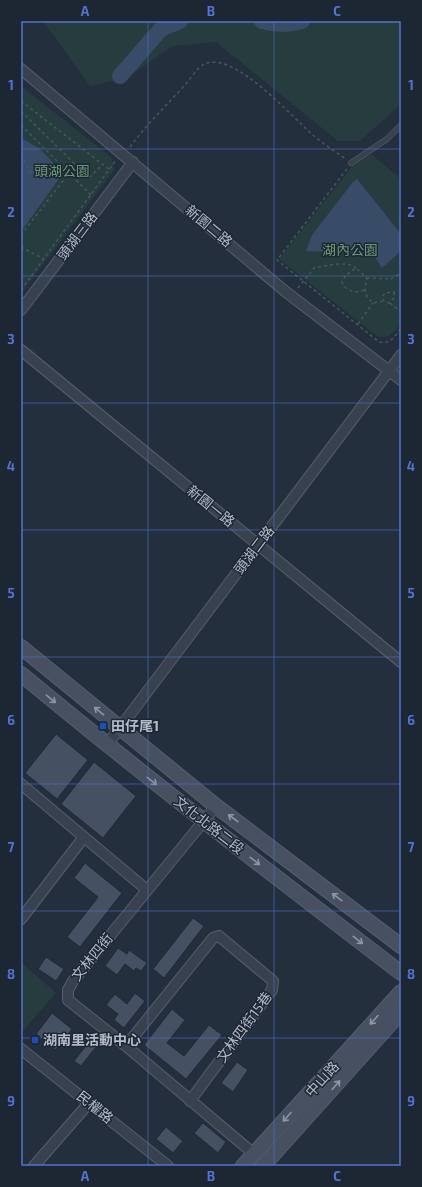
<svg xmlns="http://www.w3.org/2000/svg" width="422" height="1187" viewBox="0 0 422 1187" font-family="'Exo 2','Noto Sans TC',sans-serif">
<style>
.green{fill:#263c3f}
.water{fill:#394c67}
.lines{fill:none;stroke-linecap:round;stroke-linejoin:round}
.river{stroke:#394c67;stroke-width:16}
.building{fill:#455162;stroke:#1f2835}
.lane-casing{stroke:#565f6c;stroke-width:6}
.street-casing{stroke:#565f6c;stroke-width:12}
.secondary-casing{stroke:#565f6c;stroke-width:16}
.path{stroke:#44595c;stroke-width:1.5;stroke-dasharray:3 3;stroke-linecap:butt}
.lane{stroke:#38414e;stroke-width:5}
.street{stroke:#38414e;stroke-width:10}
.secondary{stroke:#465061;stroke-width:14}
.oneway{stroke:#8e96a5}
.grid{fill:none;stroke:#5274d3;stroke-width:1;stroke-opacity:0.55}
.transit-dot{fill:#1a4fb4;stroke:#1d2633;stroke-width:1.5}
.labels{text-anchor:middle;stroke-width:3;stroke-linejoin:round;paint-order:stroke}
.park-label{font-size:14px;fill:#6b9a76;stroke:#1d2633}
.street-label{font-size:14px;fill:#b4bcc9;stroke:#1d2633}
.poi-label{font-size:14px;font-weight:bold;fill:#b4bcc9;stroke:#1d2633;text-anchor:start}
.neatline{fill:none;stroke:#5274d3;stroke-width:1.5}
.grid-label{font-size:13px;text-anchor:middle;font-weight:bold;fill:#5274d3}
</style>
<rect width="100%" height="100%" fill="#242f3e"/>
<path class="green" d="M43 21H401V104L360 141H338L216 42 172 46 127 78 90 86Z
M21 86 112 158 114 170 21 294Z
M371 154 401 179V323C394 332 389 340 377 336L279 259 353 165Z
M21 962 56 993 21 1033Z"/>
<path class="water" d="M21 138 39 148 63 173 21 232Z
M357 179 401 234V251L382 268 372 253 306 251 312 235 353 182Z"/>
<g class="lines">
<path class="river" d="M262 21C276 25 289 25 302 21
M120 76 161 29 180 21"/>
</g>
<path class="building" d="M56 734 88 760 57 799 25 773Z
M94 762 136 796 103 838 61 804Z
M85 863 122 893 80 947 67 937 98 897 74 878Z
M193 918 204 926 164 978 153 969Z
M118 948 127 954 129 950 147 963 141 971 136 968 134 971 125 964 117 975 105 966Z
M46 957 64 969 56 981 38 969Z
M135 993 145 1001 124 1028 114 1020 118 1014 106 1005 115 994 127 1004Z
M172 1009 185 1020 167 1043 184 1056 209 1025 222 1035 186 1079 144 1045Z
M52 1013 72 1029 56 1050 36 1034Z
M89 1042 96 1047 81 1066 74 1061Z
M237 1062 248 1070 233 1092 221 1083Z
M203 1123 226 1142 218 1153 194 1133Z
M166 1127 183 1141 173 1153 156 1139Z"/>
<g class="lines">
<g class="lane-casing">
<path id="lane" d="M351 163 387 139 401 125"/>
</g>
<g class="street-casing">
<path id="street" d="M21 69 286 292 401 380
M21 310 133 162
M21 350 401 662
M107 745 401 355
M21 784 147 890
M216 806 73 981 68 990V1000L126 1046 254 1154
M21 919 84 837
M126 1046 213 938 219 936 273 981 272 990 190 1101
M21 1049 168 1166
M34 1166 89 1103"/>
</g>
<g class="secondary-casing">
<path id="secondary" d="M21 647 216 806 401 946
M21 674C145 777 273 875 401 973
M243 1166 401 992
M263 1166 401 1012"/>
</g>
<path class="path" d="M21 101 110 170
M21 111 89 178 103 164
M21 125 92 196
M130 147C146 125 165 107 184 86 191 79 197 66 207 63 237 54 292 117 314 136 324 144 335 152 346 159
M21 155 31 174
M347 169 277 260 379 342C391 345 395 336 401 328
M21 235 69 173
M21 247 44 259
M367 278 391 279 401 273
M298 288 314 268C327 266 345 260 356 268
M21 290 116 160
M364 290C356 294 345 291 342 282L346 275 356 268 367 278C364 290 364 295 373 303L384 301
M394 292V298L389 303 384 301 382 297 385 293Z
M390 303 401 312
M358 324 373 303"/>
<use href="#lane" class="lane"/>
<use href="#street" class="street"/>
<use href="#secondary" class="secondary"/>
</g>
<defs><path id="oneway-shaft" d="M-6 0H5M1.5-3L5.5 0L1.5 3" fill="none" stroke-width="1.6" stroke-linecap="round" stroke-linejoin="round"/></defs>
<g class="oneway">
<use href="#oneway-shaft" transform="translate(51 699) rotate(40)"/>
<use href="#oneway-shaft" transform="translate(99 711) rotate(-141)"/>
<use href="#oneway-shaft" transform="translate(152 781) rotate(38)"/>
<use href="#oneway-shaft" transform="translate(233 818) rotate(-143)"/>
<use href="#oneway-shaft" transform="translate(255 861) rotate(38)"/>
<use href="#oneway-shaft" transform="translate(337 897) rotate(-143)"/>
<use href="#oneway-shaft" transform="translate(358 940) rotate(38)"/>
<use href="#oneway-shaft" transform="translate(374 1020) rotate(132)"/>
<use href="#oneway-shaft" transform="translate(336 1085) rotate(-48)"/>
<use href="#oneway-shaft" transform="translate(287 1117) rotate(132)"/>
</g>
<path class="grid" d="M148 21V1166M274 21V1166M21 149H401M21 276H401M21 403H401M21 530H401M21 657H401M21 784H401M21 911H401M21 1038H401"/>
<g class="transit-dot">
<rect x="99" y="722" width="8" height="8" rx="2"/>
<rect x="31" y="1036" width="8" height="8" rx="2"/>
</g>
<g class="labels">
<g class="park-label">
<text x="62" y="176">頭湖公園</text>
<text x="350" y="255">湖內公園</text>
</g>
<g class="street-label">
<text transform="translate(209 226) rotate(40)" y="5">新園二路</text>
<text transform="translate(77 236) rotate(-53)" y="5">頭湖三路</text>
<text transform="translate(211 506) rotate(39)" y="5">新園一路</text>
<text transform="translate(254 550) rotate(-53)" y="5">頭湖二路</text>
<text transform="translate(209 825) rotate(38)" y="5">文化北路二段</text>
<text transform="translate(92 957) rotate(-51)" y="5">文林四街</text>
<text transform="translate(244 1027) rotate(-54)" y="5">文林四街15巷</text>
<text transform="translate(322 1079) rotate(-48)" y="5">中山路</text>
<text transform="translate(95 1107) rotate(39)" y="5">民權路</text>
</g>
<g class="poi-label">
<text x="111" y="731">田仔尾1</text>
<text x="43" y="1045">湖南里活動中心</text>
</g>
</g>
<rect width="422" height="1187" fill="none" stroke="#1d2633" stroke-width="44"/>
<rect x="22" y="22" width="378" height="1143" class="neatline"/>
<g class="grid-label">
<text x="85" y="16">A</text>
<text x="211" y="16">B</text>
<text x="337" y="16">C</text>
<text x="11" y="90">1</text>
<text x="411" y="90">1</text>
<text x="11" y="217">2</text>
<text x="411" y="217">2</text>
<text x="11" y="344">3</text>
<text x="411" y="344">3</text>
<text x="11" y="471">4</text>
<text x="411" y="471">4</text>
<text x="11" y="598">5</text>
<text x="411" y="598">5</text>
<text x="11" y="725">6</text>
<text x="411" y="725">6</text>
<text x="11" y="852">7</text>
<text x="411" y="852">7</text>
<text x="11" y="979">8</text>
<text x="411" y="979">8</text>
<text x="11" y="1106">9</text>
<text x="411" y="1106">9</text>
<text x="85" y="1181">A</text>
<text x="211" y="1181">B</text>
<text x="337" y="1181">C</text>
</g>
</svg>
